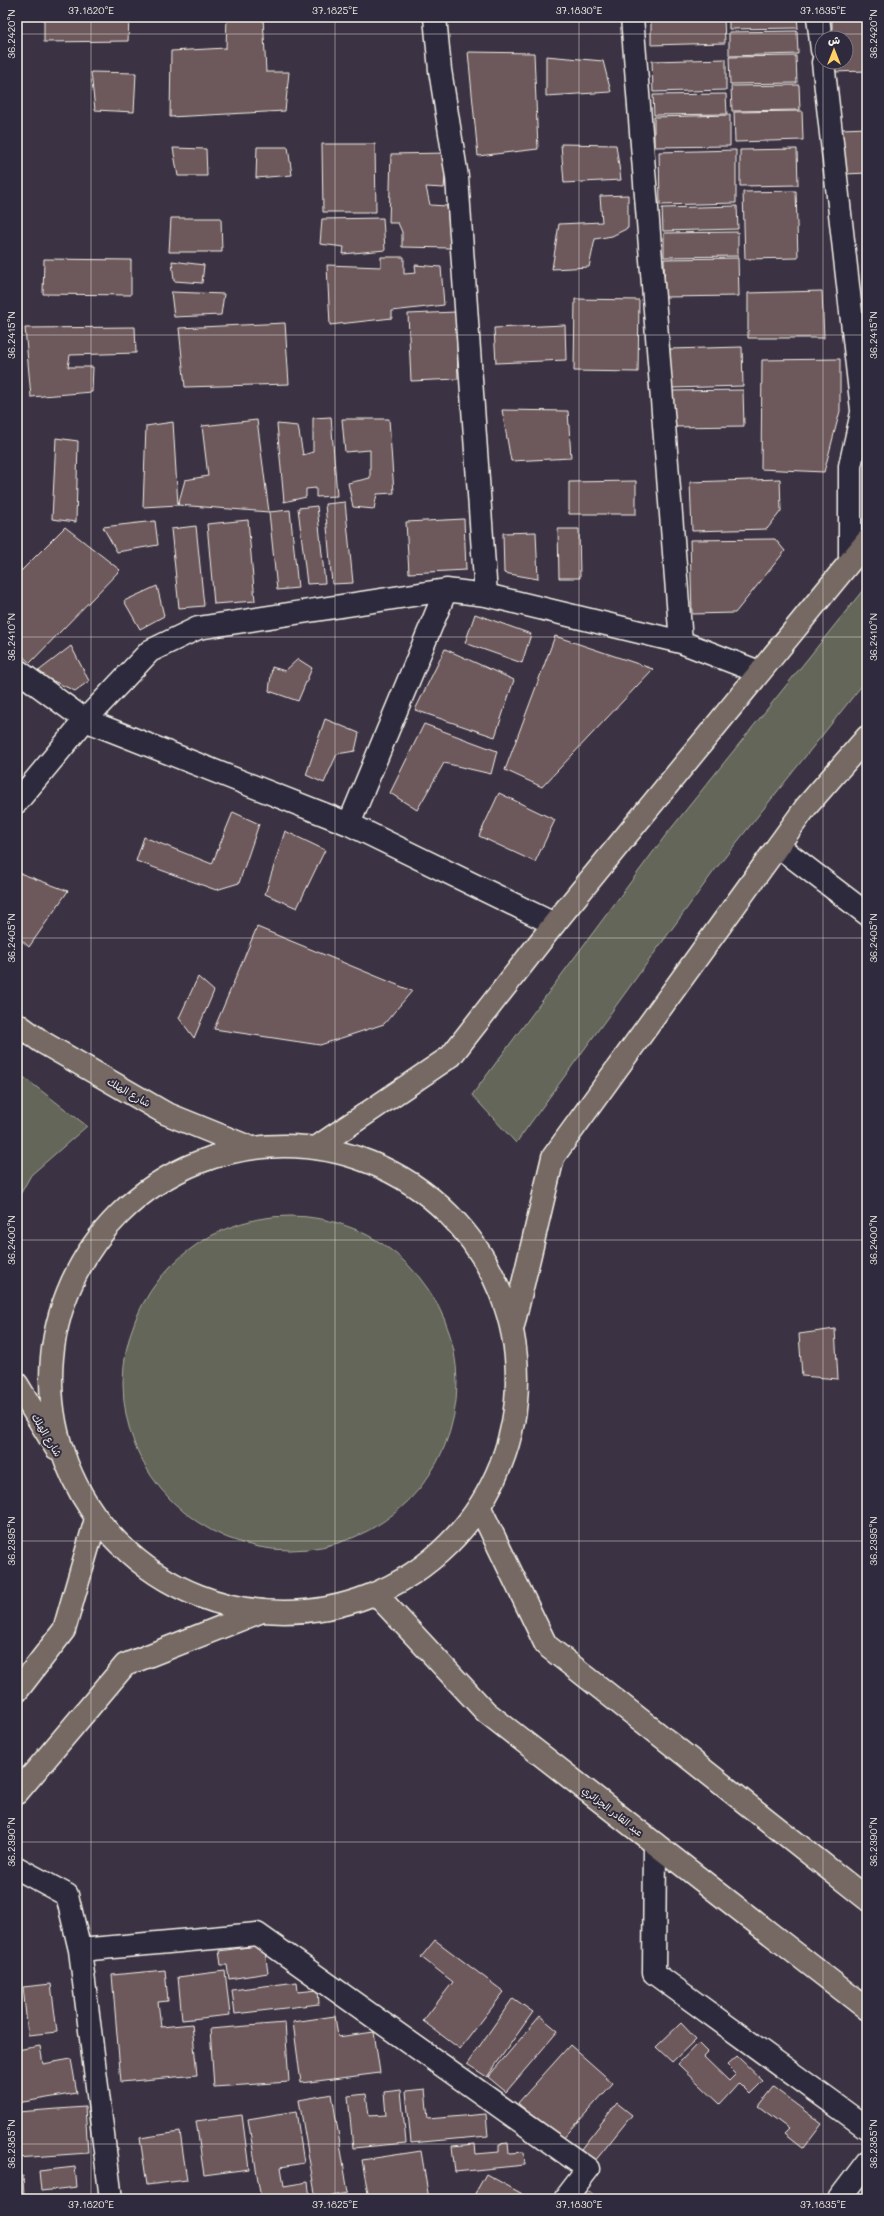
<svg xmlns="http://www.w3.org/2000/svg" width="884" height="2216" viewBox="0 0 884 2216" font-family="Mali,'Playpen Sans Arabic',sans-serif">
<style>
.green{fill:#636658;stroke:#acaca0}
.building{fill:#6d585b;stroke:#f4f1e8}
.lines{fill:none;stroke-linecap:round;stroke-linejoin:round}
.minor-casing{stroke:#f4f1e8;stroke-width:25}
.major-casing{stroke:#f4f1e8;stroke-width:25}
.highway-casing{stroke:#f4f1e8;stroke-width:25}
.minor{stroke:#2f2a3d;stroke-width:22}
.major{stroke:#766964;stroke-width:22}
.highway{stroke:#766964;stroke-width:22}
.ticks{fill:none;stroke:#f4f1e8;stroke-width:1;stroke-opacity:0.45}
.labels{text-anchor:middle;stroke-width:4;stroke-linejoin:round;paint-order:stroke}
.street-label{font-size:10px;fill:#f4f1e8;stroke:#2f2a3d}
.neatline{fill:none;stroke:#f4f1e8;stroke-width:1.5}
.ticks-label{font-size:10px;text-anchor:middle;fill:#f4f1e8}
</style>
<rect width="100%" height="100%" fill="#3b3343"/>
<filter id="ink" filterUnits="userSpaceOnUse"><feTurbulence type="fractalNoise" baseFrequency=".025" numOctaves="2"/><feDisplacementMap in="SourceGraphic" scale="8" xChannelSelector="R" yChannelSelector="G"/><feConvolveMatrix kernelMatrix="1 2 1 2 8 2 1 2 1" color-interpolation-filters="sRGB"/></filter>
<g filter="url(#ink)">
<path class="green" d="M867 585V679L714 871 516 1143 472 1095 665 836Z
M17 1072 87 1126 31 1175 17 1200Z
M123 1383a167 167 0 1 1 334 0a167 167 0 1 1-334 0Z"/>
<path class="building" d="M44 17H129L128 41 44 42Z
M227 17H263L266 72H289L285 111 170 117 171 51 226 48Z
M729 17H797L798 28 729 29Z
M832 17H867V71L833 72V62H846V38H832Z
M724 18 725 43 651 45V19Z
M797 31 798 54 729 56V32Z
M468 52 534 53 538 149 478 156Z
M546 56 603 61 611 92 546 96Z
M796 56 797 83 730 84 729 57Z
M726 59V90L653 92 652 61Z
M91 72 136 73 134 112 95 110Z
M799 85 800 110 732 111 731 86Z
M726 94 727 114 654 115 653 95Z
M802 111 803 140 735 142 734 112Z
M730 115V146L654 147V117Z
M867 128V173L844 174 842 129Z
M322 144H375L376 212H323Z
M561 144 616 145 621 180 564 183Z
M257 147H288L292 175 256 178Z
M173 148 206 149 207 176H178Z
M797 149 798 185 740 186V150Z
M736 150V203L660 205 659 152Z
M447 153 444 188 426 187 430 205 447 206 451 248 402 247V232L398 223H389L391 154Z
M796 191 798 258 745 259 743 192Z
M628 195V228L612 236 595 239 589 267 552 269 559 224 602 222 600 196Z
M737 206 738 229 663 231 662 208Z
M171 218H221L222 252H169Z
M383 218 385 250 343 254 344 247 320 244 322 219Z
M738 232V256L664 257V233Z
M381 257H404V274L416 273 415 265 441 267 444 305 392 311V318L330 325 327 265 381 267Z
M738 258 739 296 665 297 664 259Z
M44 259 131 260V295L43 294Z
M172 261 204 265 202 283 174 281Z
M822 291 824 338H748V293Z
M171 292 224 294 221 315 174 317Z
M575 299 639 300 638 372 574 371Z
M456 312 458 379 411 381 408 314Z
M285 323 289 384 185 387 179 328Z
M565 325 566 360 496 363 494 328Z
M135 327 136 353 70 355 68 367H93L92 392 31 397 25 328Z
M742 347 743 386 671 388 670 349Z
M840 359V411L824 472 761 469 762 360Z
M743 390 744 426 672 427 671 391Z
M502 410 568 411 571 458 511 461Z
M331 417 337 496 316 497V488L306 489V497L284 502 277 424 298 426 303 455 313 452V418Z
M342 419H389L394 493 377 494 374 509 353 507 348 483 370 478V450L345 452Z
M257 420 269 512 178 505 185 480 208 476 202 426Z
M173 422 178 505 143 507 146 426Z
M56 438 78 441 76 522 52 519Z
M780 479 781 511 767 529 692 531 690 482Z
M636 481V514H569V482Z
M345 502 353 583 332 584 325 504Z
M317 506 325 583 307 584 298 508Z
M290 510 298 588 277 590 269 512Z
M464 519 466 570 409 573 406 522Z
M248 520 255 601 214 604 207 524Z
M155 521 158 545 117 552 103 527Z
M196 526 204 606 179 608 171 529Z
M65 527 120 570 30 663 17 651V575Z
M558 529H579L580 578H559Z
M536 532 538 579 504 573 503 533Z
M775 539 785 551 735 613 692 614 690 540Z
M157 586 164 616 140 629 124 601Z
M475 614 531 634 522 663 465 643Z
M555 636 653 669 542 787 505 770Z
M71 646 89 681 75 691 36 673Z
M445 649 514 680 495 737 415 710Z
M298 659 312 668 298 701 269 691 272 667 285 671Z
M325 719 359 733 355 751 337 754 324 783 306 775Z
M424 724 497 751 491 774 444 763 417 810 390 793Z
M499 793 555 820 535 862 479 836Z
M233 812 259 824 239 883 216 890 136 861 144 837 212 864Z
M285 831 325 850 297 908 265 894Z
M17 872 68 891 29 947 17 936Z
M257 927 412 991 384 1024 320 1045 214 1029Z
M198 977 214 991 194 1038 179 1018Z
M835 1329 838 1379 802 1376 799 1334Z
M435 1940 504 1992 460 2049 423 2021 453 1982 421 1957Z
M264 1945 268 1973 229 1979 227 1965H221L219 1951Z
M165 1970 168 2001 158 2002 161 2027 192 2024 197 2075 121 2082 112 1975Z
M225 1971 230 2015 182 2020 178 1977Z
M297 1982 298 1992 318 1990 319 2004 235 2014 232 1990Z
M51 1984 57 2032 28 2035 23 1987Z
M513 1998 533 2012 487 2077 467 2064Z
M335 2016 338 2037 374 2032 380 2073 301 2083 293 2022Z
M540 2016 558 2031 506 2092 488 2077Z
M285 2023 289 2082 214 2087 210 2029Z
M681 2023 696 2039 672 2062 656 2047Z
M698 2043 708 2053 704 2057 729 2081 736 2074 727 2065 737 2056 763 2081 750 2094 739 2083 720 2104 678 2064Z
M570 2045 613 2083 561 2141 518 2103Z
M40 2046 43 2064 71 2059 77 2093 17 2103V2050Z
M773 2087 822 2124 803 2149 784 2134 789 2129 758 2106Z
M425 2089 428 2119 486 2114 488 2136 411 2143 406 2091Z
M401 2090 406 2143 353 2148 348 2096 366 2094 369 2116 386 2115 384 2092Z
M332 2094 348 2193 316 2199 299 2100Z
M617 2103 632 2115 595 2161 581 2149Z
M85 2107 88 2153 17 2158V2112Z
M296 2111 304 2163 281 2167 284 2186 308 2182 310 2199H261L248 2119Z
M242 2115 249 2169 204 2175 196 2121Z
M180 2132 187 2180 147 2185 140 2138Z
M508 2143 509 2153 524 2152 525 2165 455 2172 452 2146 475 2144 476 2154 499 2152V2144Z
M421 2151 429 2199H369L362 2160Z
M75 2167 77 2187 41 2191 39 2171Z
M486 2174 528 2197 527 2199H472Z
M23 2176 24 2199H17V2177Z
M587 2190 597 2199H578Z"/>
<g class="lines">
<g class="minor-casing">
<path id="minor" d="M435 17 440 70 457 177 486 595 681 642 759 672
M632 17 681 642
M818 17 822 50
M823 62 862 410
M850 560V466L866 395
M17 670 85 720 349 824 554 924
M17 802 85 720 150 651 198 628 446 590 486 595
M349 824 446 590
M778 846 867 914
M655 1844 654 1973 867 2128
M17 1868 67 1895 80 1950 257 1934 588 2169 565 2199
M80 1950 111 2199
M839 2199 867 2162"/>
</g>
<g class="major-casing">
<path id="major" d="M317 1147 451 1056 554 924 867 541
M513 1326 553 1157 806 807 867 737
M17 1691 64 1630 96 1519
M17 1793 125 1665 262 1611"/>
</g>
<g class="highway-casing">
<path id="highway" d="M17 1024 42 1042 165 1113 249 1147
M51 1379a233 233 0 1 1 466 0a233 233 0 1 1-466 0Z
M17 1384 56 1448
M480 1508 546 1645 867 1899
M376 1594 486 1712 867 2009"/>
</g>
<use href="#minor" class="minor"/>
<use href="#major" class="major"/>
<use href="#highway" class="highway"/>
</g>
</g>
<path class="ticks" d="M91 17V2199M335 17V2199M579 17V2199M823 17V38M17 34H867M823 62V2199M17 335H867M17 637H867M17 938H867M17 1240H867M17 1541H867M17 1842H867M17 2144H867"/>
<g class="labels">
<g class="street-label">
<text transform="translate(129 1092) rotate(30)" y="4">شارع الهلك</text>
<text transform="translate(47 1435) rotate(59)" y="4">شارع الهلك</text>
<text transform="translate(613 1811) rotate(38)" y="4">عبد القادر الجزائري</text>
</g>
</g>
<rect width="884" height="2216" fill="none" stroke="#2f2a3d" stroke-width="44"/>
<g transform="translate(834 50)"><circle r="19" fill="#2f2a3d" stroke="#7e7a81"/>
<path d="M0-3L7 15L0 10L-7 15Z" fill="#ffd166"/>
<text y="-6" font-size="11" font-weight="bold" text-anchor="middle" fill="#f4f1e8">ش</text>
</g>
<rect x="22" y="22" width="840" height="2172" class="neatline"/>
<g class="ticks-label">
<text x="91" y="14">37.1820°E</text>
<text x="335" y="14">37.1825°E</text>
<text x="579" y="14">37.1830°E</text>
<text x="823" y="14">37.1835°E</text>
<text transform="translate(11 34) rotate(-90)" y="4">36.2420°N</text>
<text transform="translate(873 34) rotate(-90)" y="4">36.2420°N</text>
<text transform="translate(11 335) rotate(-90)" y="4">36.2415°N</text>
<text transform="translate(873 335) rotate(-90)" y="4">36.2415°N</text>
<text transform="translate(11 637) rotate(-90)" y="4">36.2410°N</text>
<text transform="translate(873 637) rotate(-90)" y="4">36.2410°N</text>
<text transform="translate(11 938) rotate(-90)" y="4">36.2405°N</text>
<text transform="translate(873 938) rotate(-90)" y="4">36.2405°N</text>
<text transform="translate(11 1240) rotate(-90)" y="4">36.2400°N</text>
<text transform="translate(873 1240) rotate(-90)" y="4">36.2400°N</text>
<text transform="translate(11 1541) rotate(-90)" y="4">36.2395°N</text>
<text transform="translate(873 1541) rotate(-90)" y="4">36.2395°N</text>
<text transform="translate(11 1842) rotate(-90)" y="4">36.2390°N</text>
<text transform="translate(873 1842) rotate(-90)" y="4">36.2390°N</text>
<text transform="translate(11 2144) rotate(-90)" y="4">36.2385°N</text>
<text transform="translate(873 2144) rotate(-90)" y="4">36.2385°N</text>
<text x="91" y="2208">37.1820°E</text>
<text x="335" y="2208">37.1825°E</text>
<text x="579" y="2208">37.1830°E</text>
<text x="823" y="2208">37.1835°E</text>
</g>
</svg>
